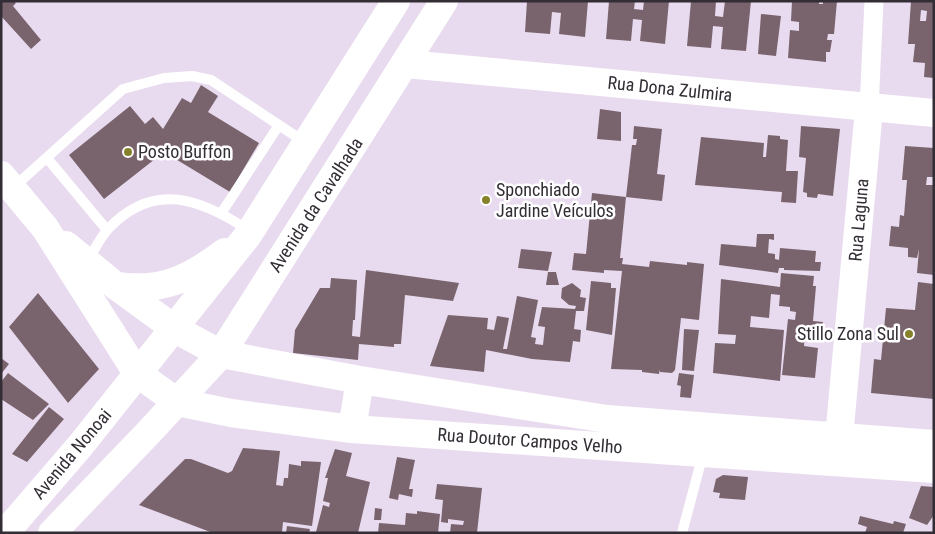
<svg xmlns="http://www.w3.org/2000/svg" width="935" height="534" viewBox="0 0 935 534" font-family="'Roboto Condensed',sans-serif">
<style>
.building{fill:#79646e;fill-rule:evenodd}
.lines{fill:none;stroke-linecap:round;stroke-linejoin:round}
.lane{stroke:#fff;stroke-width:10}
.street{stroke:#fff;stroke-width:19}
.secondary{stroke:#fff;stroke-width:28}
.primary{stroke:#fff;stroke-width:28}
.poi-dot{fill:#86822a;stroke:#fff;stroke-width:2}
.labels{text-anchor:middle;stroke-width:5;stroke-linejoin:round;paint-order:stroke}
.street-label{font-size:18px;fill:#332d35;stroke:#fff}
.poi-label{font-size:18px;fill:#332d35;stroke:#fff;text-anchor:start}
</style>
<rect width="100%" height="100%" fill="#e9dbef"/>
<path class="building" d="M1 1H14L16 3 13 6 41 40 31 49 1 16Z
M527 1H588L585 37 559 34 561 13 552 12 550 34 525 32Z
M609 1H635L634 9 643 10 644 1H669L665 44 640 41 642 20 633 19 631 41 606 39Z
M691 1H716L715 16 723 17 725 1H751L746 51 721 49 723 27 713 26 711 48 687 46Z
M792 1H819V4H823V1H837L834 34H828L827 40H832L830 52H826V62L788 58 790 30 799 31V22L791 21Z
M911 1H934V78L924 77 925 63 913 62 915 44H908ZM921 10 927 11 926 21H920Z
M761 14 781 16 776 56 758 54Z
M201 85 218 96 208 112 259 143 230 192 164 152 104 199 69 155 130 106 145 124 153 117 163 129 182 98 191 103Z
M600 109 621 112V141L597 139Z
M634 126 662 129 657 174 665 175 662 201 626 197 632 145H636L637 139H633Z
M801 126 840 129 833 196 818 194 817 198 807 197V193L803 192 806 158 799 157Z
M768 135 780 136V139L788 140 786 171H798L796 203 781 202 782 192 695 185 701 137 764 143 763 157H766Z
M905 146 934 148V177H927L926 185H934V275L917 273 919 249 917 258 908 257V248L889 246 891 226 899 227 900 215 904 216 907 180H902Z
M592 193 626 197 620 258H623L622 264 649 267 650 261 687 265V262L704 264 699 320 681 318 675 370 672 373 660 372V369L659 374 642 372V370L611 369 622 271 604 270V273L572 270 574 253 586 254Z
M757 234H774V240L769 239 768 253 775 254V259L779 260 780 248 816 251 815 262H821L820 271 784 270V268H779L778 273 719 265 721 244 756 247Z
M521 249 552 252 548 271 518 268Z
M366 270 459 283 453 301 405 295 401 344H394V347L359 344 358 360 293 353 295 330 320 288H330L331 278 357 280 355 320H353L352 336 360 337Z
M548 272H556L559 285H546Z
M781 273 814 276 813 286H816L813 321 823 322 822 336 805 334 804 346 818 348 815 378 782 375 788 319 795 320 796 312 790 311V307L779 306 780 295 771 294 769 318 751 316 750 327 784 330 780 381 713 373 715 343 735 344 736 335 718 334 721 279 780 287Z
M591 281 611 283V288H616L612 335 586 330Z
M918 282 934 284V399L871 393 874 359 881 360 886 308 915 310Z
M572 283 581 290 580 297 586 298 584 311H576L574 329 581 330 580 342 573 341 570 362 532 359 486 350 484 372 430 366 448 315 488 318 487 329 494 330 497 316 509 318 503 349H507L517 296 538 300 531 337 536 338 535 344 543 345 545 327 538 326 542 307 575 309 576 306 569 305 561 298 562 288Z
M38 293 99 369 68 403 9 327Z
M684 329 699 330 694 371 682 370Z
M1 358 9 364 1 374Z
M8 373 49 404 33 420 1 399V382Z
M679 373 694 375 691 398 680 397 681 386 677 385Z
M49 407 64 419 27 462 12 454Z
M243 448 280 451 276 485 283 486 284 478H288L289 464 301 466V461L321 462 312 526 283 522 282 533H213L139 505 185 459H191L228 473 232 471Z
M335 449 352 453 346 476 370 482 358 533 316 532 323 505 329 507 330 503 323 501 328 478H325Z
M397 457 415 460 409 489H413L412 497 399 494 398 500 389 498Z
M723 475 748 477 745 500 719 498 720 493 713 492 716 479Z
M437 484 482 488 477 533H450L451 524 463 525 464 521 448 519V523L441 522 443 500 435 499Z
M921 486 934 487V515L927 525 909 518Z
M375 508 382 509 381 520H374Z
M417 511 440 514 438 533H378L379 523 405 525 406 513 417 514Z
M860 516 893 524 894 521 906 524 903 533H865L867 527 858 524Z
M287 526 310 529 309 533H286Z"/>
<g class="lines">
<path class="lane" d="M47 158 107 230
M14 187 123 89 164 78 192 76 211 80 306 143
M222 212 279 125
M87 261C94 251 100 238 108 229 154 180 201 199 250 231
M682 533 703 454"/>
<path class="street" d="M869 109 874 1"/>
<path class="secondary" d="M406 64 934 113
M1 175 45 228 137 373 177 402 231 413 352 429 934 469
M66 245 116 286 175 329 221 354 360 380 607 419 934 444
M352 429 360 380
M839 438 869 109"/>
<path class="primary" d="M116 286C162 292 189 279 225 252
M5 533 80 446 248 235 396 1
M52 533 150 431 221 354 444 1"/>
</g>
<g class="poi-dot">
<circle cx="128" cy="152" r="5"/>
<circle cx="486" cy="200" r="5"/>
<circle cx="909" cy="334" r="5"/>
</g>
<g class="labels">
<g class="street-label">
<text transform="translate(670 89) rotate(6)" y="6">Rua Dona Zulmira</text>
<text transform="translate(316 205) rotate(-57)" y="6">Avenida da Cavalhada</text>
<text transform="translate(859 220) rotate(-85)" y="6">Rua Laguna</text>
<text transform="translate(530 441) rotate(4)" y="6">Rua Doutor Campos Velho</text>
<text transform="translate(72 454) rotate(-50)" y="6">Avenida Nonoai</text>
</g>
<g class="poi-label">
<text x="138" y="158">Posto Buffon</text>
<text x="496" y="196">Sponchiado<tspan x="496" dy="21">Jardine Veículos</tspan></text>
<text x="899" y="340" text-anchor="end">Stillo Zona Sul</text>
</g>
</g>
<rect width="935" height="534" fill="none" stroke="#332d35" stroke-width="5"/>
</svg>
